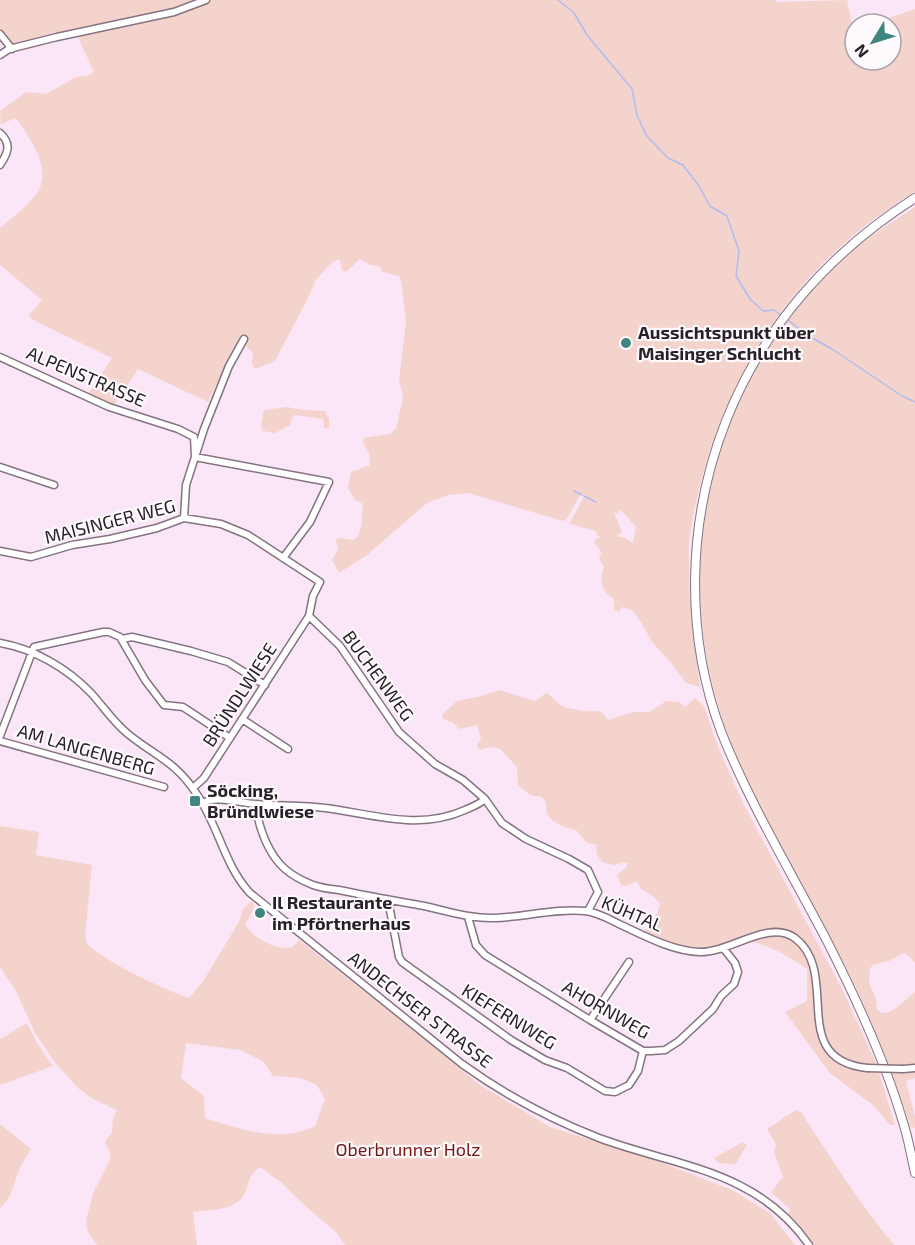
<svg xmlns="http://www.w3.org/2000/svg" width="915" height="1245" viewBox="0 0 915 1245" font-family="'Exo 2',sans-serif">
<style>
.green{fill:#f5d3cd;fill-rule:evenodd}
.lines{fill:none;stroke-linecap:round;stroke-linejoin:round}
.stream{stroke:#b0bcf0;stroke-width:1.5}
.minor-casing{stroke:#847381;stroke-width:9}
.major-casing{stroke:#847381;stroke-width:10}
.minor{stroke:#fff;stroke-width:6}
.major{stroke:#fff;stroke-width:8}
.minor-bridge-casing{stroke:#847381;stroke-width:9;stroke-linecap:butt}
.minor-bridge{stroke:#fff;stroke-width:6}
.poi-dot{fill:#3f8680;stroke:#fdf9fc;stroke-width:2}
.labels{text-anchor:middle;stroke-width:4.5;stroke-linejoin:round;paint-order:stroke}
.poi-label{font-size:18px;font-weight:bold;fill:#272026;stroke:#fdf9fc;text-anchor:start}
.street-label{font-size:18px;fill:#272026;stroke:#fdf9fc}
.park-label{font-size:18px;fill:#711810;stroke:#fdf9fc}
</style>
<rect width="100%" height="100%" fill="#fae6f6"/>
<path class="green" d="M0 0H775L776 2 847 0 853 30H855V60H891V24H871L915 9V192C787 268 715 388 690 533 688 543 689 555 689 565 689 606 695 646 700 687L686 683 672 664 652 642 641 622 632 610 622 607 619 612 614 610V599C601 591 599 581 604 567L599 558 602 553 594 542 595 539 601 538 596 534V531L569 524 584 497 580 495 567 519 563 521 468 493 448 495 427 503 367 555 339 573 332 560 338 549 336 540 340 538 354 540C364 532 361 516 363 504L355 500 348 488 351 472 370 465 369 453 363 442 364 438 390 434 396 428 402 403 403 394 399 381 406 322 401 281 399 276 383 272 379 266 370 265 360 259 346 272 342 270 340 260H336L329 265 315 281 308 298 275 361 255 369 252 364 253 353 244 344 233 360 228 361 208 402 138 369 114 405 89 393 112 358 37 322 28 316 42 300 0 265V228C12 218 25 208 35 196 55 171 30 139 16 118L1 124 0 111 26 92 46 94 76 77 87 76 94 72 77 35 34 48 10 53 0 39ZM620 509 636 527 633 543 625 538 616 536 622 532 614 513H618Z
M915 207V963L910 957 904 953 889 961 875 964 870 968 869 983 876 999 877 1009 881 1013C893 1014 905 1000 915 992V1078L906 1081 915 1117V1128L911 1127C892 1072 872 1019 846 967 834 943 820 921 807 898 779 847 749 794 729 739 664 565 710 386 843 259 865 239 890 223 915 207Z
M287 407 303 410 325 411 329 419V429L324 428V421L322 419 296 415 292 417 290 425 275 433 263 431 261 425 264 410Z
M499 690 535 701 546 693C552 696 556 702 562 706 569 710 593 712 601 711L608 720 634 712H650L666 701 679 702 685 707 695 698 704 706 718 747 744 805 843 991 876 1063 895 1125H890L873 1105 830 1073 785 1012 807 1001V969C790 957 764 941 743 941 732 940 722 950 711 950 685 950 667 942 643 933L658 912 660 904 654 897 641 889 637 881 625 886 621 885 617 875 626 868 628 863 624 862 614 865 602 862 597 854 596 845 586 842 576 830 564 827 553 821 547 814 546 803 542 797 530 795 518 785 517 767 500 749 492 747 479 750 477 745 481 739 477 725 459 729 452 722 443 719 442 715 457 701 482 696Z
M0 826 39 832 36 855 92 865 85 935 87 944C109 964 161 988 189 998L204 980 240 920 243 909 251 901 255 906 245 925C255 939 274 949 291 948L299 940 413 1030 480 1085 550 1127 658 1161 732 1190 770 1213 795 1245H345L337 1233 302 1203 283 1184 260 1167C245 1176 250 1191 240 1200 228 1211 208 1210 193 1212L197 1245H97L87 1230 86 1220 94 1191 110 1160V1153L105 1142 112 1132 113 1119 117 1110 93 1099 79 1089 56 1064 35 1033 16 991 0 967ZM186 1043 241 1050 264 1062 273 1076 300 1078 317 1085 325 1099 315 1126C280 1144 240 1129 205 1118L204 1096 181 1078Z
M27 1023 37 1043 53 1066 0 1085V1039Z
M796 1110 801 1112C831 1158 859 1203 894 1245H815L789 1216 790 1209 771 1192 783 1177 774 1152 776 1144 767 1129Z
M0 1124 31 1149C27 1156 22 1163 19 1170 14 1182 11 1200 0 1208Z
M743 1142 747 1145 735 1165C727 1162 720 1167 714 1158Z"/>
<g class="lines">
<path class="stream" d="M558 0 574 13 587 35 632 89 637 115 646 135 668 158 683 165 699 186 710 206 727 216 739 251 736 276 750 299 763 311 774 310 781 315
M788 320 807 335 832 349 902 396 915 402
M574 491 582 495
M584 496 596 502"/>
<g class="minor-casing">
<path id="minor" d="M0 34 12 49
M0 55 9 49 57 37 174 12 206 0
M0 133C12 144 8 153 0 165
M0 357 109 407 178 429 194 437 195 457 329 482 310 522 283 558
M0 467 54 485
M184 518 186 485 204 429 229 366 244 339
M0 551 31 557 72 545 110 539 157 528 184 518 221 524 248 535 320 582 313 596 309 616 204 778 193 788
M309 616 340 646 399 732 435 764 463 780 485 799 502 823 526 839 569 859 588 870 598 892 588 911
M122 639 132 637 191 651 228 662 265 685
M0 643C34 649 67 668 91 693 103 706 113 722 128 734 155 756 175 761 196 793 218 824 224 865 250 893L462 1064C505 1095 550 1119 599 1138 677 1167 756 1169 809 1245
M242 719 288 749
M0 736 34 647 103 632H109L120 637 145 680 164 705 183 707 230 738
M0 741 164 787
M202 803C217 795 239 803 256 804 279 806 302 805 325 808 373 814 418 831 465 810 472 807 480 804 485 799
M255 804C259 827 267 853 285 869 293 876 303 881 313 885 321 888 330 889 339 890 367 896 396 901 424 906 448 911 470 919 495 918 525 917 556 908 585 911 597 912 609 919 619 924 645 936 672 951 700 952 732 952 769 919 795 938 842 974 786 1059 867 1068
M388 900 399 957 402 962 511 1040 545 1060 567 1068 605 1091 615 1092 629 1085 638 1071 643 1051
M468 917 476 945 485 955 590 1020 643 1051H651L665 1050 679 1041 713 1009 721 996 734 984 738 972 735 963 724 949
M590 1020 629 962
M903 1069 915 1068"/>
</g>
<g class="major-casing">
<path id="major" d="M915 198C830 252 763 327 726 421 687 520 684 635 722 734 751 806 791 872 827 941 856 998 884 1058 902 1119 908 1136 911 1155 915 1173"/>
</g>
<use href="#minor" class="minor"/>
<use href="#major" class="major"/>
<g class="minor-bridge-casing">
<path id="minor-bridge" d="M867 1068 903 1069"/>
</g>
<use href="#minor-bridge" class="minor-bridge"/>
</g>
<g class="poi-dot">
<circle cx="626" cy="343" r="6"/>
<rect x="189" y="795" width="12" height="12" rx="3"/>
<circle cx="260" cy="913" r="6"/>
</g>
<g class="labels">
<g class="poi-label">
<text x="638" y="339">Aussichtspunkt über<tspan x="638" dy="21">Maisinger Schlucht</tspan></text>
<text x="207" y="797">Söcking,<tspan x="207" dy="21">Bründlwiese</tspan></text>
<text x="272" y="909">Il Restaurante<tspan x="272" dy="21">im Pförtnerhaus</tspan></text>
</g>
<g class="street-label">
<text transform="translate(86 377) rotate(23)" y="6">ALPENSTRASSE</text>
<text transform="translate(110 522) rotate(-14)" y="6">MAISINGER WEG</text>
<text transform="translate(378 676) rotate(54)" y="6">BUCHENWEG</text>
<text transform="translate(240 695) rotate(-57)" y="6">BRÜNDLWIESE</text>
<text transform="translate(86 750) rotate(16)" y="6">AM LANGENBERG</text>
<text transform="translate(632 914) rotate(23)" y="6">KÜHTAL</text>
<text transform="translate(420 1010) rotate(38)" y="6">ANDECHSER STRASSE</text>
<text transform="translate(606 1010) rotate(30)" y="6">AHORNWEG</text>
<text transform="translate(509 1017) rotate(32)" y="6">KIEFERNWEG</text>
</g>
<g class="park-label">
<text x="408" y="1156">Oberbrunner Holz</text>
</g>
</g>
<g transform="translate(873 42) rotate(232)"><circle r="28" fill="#fdf9fc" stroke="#a7a2a6" stroke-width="1.5"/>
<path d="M0-4.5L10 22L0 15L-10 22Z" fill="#3f8680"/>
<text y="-9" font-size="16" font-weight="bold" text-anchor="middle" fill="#272026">N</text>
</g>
</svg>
